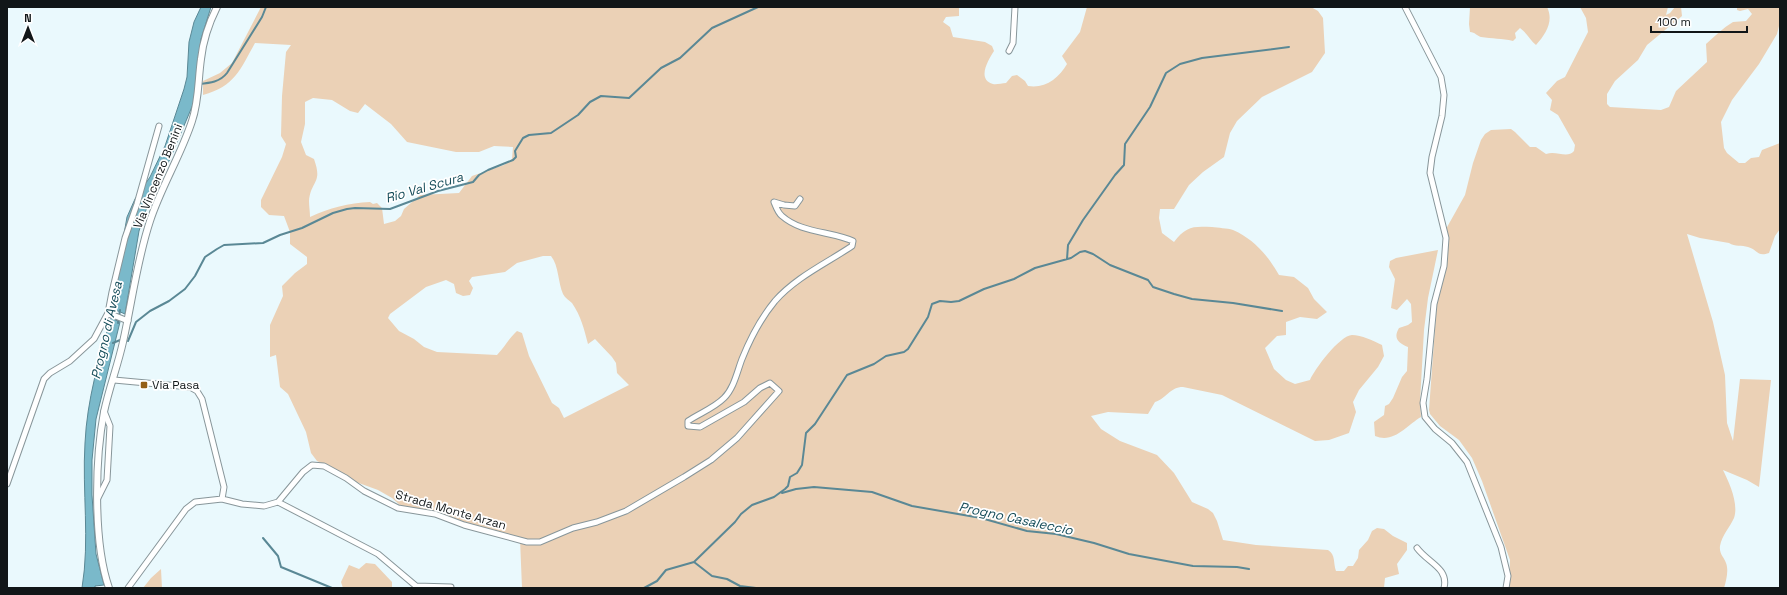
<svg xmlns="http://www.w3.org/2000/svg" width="1787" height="595" viewBox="0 0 1787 595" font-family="'Space Grotesk',sans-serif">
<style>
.green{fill:#ebd1b6;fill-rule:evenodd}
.water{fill:#7ab9ca;stroke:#5a8895}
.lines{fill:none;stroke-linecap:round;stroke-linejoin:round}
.stream{stroke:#5a8895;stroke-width:2}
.minor-casing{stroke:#88969a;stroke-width:7}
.tertiary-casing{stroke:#88969a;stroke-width:8}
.minor{stroke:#fff;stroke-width:5}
.tertiary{stroke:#fff;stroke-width:6}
.poi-dot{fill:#945e16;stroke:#fff;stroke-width:1.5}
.labels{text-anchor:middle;stroke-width:3.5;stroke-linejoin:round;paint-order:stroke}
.street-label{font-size:12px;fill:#111618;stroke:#fff}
.poi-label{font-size:12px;fill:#111618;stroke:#fff;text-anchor:start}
.water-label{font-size:13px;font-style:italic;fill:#154c59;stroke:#fff}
</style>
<rect width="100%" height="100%" fill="#eaf9fd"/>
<path class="green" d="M261 7H959V16L946 17 943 22 950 27 953 37 985 42 992 46 994 51C989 59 976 79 993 84 996 85 1002 83 1006 83L1012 76 1017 75 1025 81 1028 86C1045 89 1059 78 1067 64L1062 56 1080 32 1087 7H1311L1318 11 1323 18 1325 53 1312 72 1262 97 1237 121 1230 133 1224 157 1203 172 1189 185 1174 209H1160L1159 218 1162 233 1174 242C1186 226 1193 226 1212 227 1218 228 1227 228 1233 230 1254 239 1269 257 1279 275L1294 277 1308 288 1314 299 1327 312 1317 319 1300 317 1286 322V335L1277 336 1265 348 1274 369 1286 380 1295 384 1310 380C1314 370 1340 335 1352 335 1361 335 1374 341 1382 345L1384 356 1378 367 1359 390 1353 402 1356 412 1349 433 1329 440 1315 441 1222 395 1183 387C1170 387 1167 398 1155 402L1148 414 1108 412 1091 416 1101 429 1120 441 1157 455 1174 473 1192 502 1208 509 1213 513 1217 521 1223 540 1256 545 1328 550C1336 555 1333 563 1336 571H1344L1348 566H1353L1358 558 1359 550 1368 540 1372 531 1377 528 1384 529 1393 536 1407 543V550L1397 564 1399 574 1385 578 1384 588H522L520 539 473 526 436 512 402 507 392 498 378 490 345 478 332 468 317 461 311 453 306 432 288 394 280 387 276 355 270 357V325L283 296 282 286 295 273 307 264V257L290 244V232L284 216 269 215 261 207V200L282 157 286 144 281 136 282 96 286 52 291 45 255 43C240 70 235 86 203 95V81L220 73 232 63ZM313 98 332 100 350 111 358 113 365 104 391 124 407 142 456 152H479L494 146 513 147 512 159 504 165 472 176 459 193 420 195 404 209 401 216 395 221 384 224 382 208 377 203 373 204 370 202C349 203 329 208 310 217 310 212 309 206 309 201 311 180 323 184 314 159L306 155 301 142 305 124V102ZM543 256H551C559 266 558 283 563 294 565 298 569 300 572 303 581 316 584 329 588 344L595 339 612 357 616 363 617 373 629 385 564 418 559 408 552 403 529 356 522 333 517 331C509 338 505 347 497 355L437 352 424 347 414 339 399 331 388 318 390 314 426 287 446 280 454 284 456 293 463 296 470 295 473 288 469 281 472 277 505 272 517 263Z
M1470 7H1547C1554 21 1546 34 1536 45 1530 40 1527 33 1520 28L1515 33 1516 38 1513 41C1502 38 1492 39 1481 37 1477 36 1475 32 1470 32L1469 24Z
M1580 7H1668L1666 15 1670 13 1675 7H1681L1682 16 1647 45 1638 60 1615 81 1607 94V104L1610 107 1661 110 1669 107 1676 91 1707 62 1706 44C1715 36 1723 28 1733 22L1746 21 1752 14 1748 9 1740 11 1737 10V7H1780V22L1777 34 1759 64 1732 100 1721 122 1724 148 1727 153 1739 163H1745L1751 158 1759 157 1762 150 1780 143V229L1775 236 1769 253C1757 257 1758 250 1748 247 1742 245 1735 247 1729 243L1700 238 1687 234 1713 322 1725 375 1727 423 1733 441 1740 379 1771 380 1759 487 1747 480 1723 470C1729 482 1739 504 1734 518 1730 527 1722 535 1720 546 1719 554 1724 557 1726 563 1729 571 1726 581 1724 588H1509L1510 560 1482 481 1472 458 1459 440 1440 426 1430 414 1429 410 1437 300 1447 259 1446 229 1465 195 1473 163 1481 140 1485 134 1491 130 1511 129 1515 132 1530 147H1536L1546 154C1556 150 1567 159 1574 151L1575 145 1558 115 1550 110 1552 100 1546 93 1557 81 1565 77 1588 32 1586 18Z
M1438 250 1428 298 1424 330 1420 402 1421 417C1407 425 1394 444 1375 436L1374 422 1384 415 1385 406 1389 404 1393 398 1402 377 1407 371 1408 347C1398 343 1393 338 1399 328L1408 325 1412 322 1411 304 1407 299 1397 310 1391 308 1395 279 1389 267 1390 261 1396 258Z
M366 563 375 564 392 582V587L343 588 341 582 349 565 359 569Z
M161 569 162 588H143L151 578Z"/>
<path class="water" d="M201 7H211L201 39 194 102 170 159 151 195 139 231 125 314 111 308 127 217 135 199 150 177 165 146 184 89 187 77 189 42 194 22Z
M111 318 120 322 96 419 92 460V495L96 554 104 585 95 586V588H82C90 540 82 491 85 443 87 400 99 359 111 318Z"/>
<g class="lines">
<path class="stream" d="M199 84C210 83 220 82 227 73L262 17 266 7
M1067 259 1068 245 1083 220 1115 175 1124 165 1125 144 1150 107 1166 73 1180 64 1202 58 1289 47
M118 323 120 310
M128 341 136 322 150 311 169 301 185 289 195 276 205 257 217 249 224 245 263 243 280 235 302 228 333 213 347 209 355 208 390 209 438 191 473 182 479 175 488 170 513 160 516 157 515 151 523 138 529 135 551 133 578 115 590 102 601 96 629 98 661 68 680 58 712 28 758 7
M113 343 120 340
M782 493 796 489 814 487 872 492 912 506 981 518 1027 531 1056 534 1094 543 1129 554 1193 566 1237 567 1249 569
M263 538 278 556 281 567 332 588
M694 562 712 576 727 579 740 586 756 588
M644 588 657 581 666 570 694 562 735 522 741 514 752 505 774 497 785 489 788 486 790 477 797 473 802 465 806 433 815 424 847 375 874 364 886 356 904 352 908 349 928 317 932 304 940 301 951 302 959 301 984 289 1014 279 1035 268 1071 258 1080 252 1085 251 1093 254 1110 265 1148 280 1153 287 1174 294 1192 299 1233 303 1282 311"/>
<g class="minor-casing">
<path id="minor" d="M1405 7 1441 77 1444 95 1442 116 1432 157 1430 173 1446 238 1444 266 1434 304 1427 379 1423 403 1425 417 1435 429 1452 443 1467 462 1501 547 1508 576 1506 588
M1009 51 1013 43 1015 7
M108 313 128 321
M114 380 190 387 197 391 202 399 224 487 222 499
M7 484 44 379 50 373 70 361 94 339 108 313 112 292 125 238 137 204 159 126
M98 498 107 480 110 426 104 411
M278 502 378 554 416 586 451 587
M1417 548C1428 563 1449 568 1444 588
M128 588 186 509 195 502 222 499 242 504 264 506 278 502 303 472 312 465 324 466 346 478 364 491 398 508 435 514 464 525 527 542H540L573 528 597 522 626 511 684 477 711 460 737 438 779 391 770 383 760 388 744 402 700 427 688 426V421C700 413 714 408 724 398 734 388 737 372 742 359 750 339 761 318 775 301 796 277 827 263 852 246L853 241C830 231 801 233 782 216 778 213 776 207 774 202L784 205 795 206 800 199"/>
</g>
<g class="tertiary-casing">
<path id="tertiary" d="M109 588C93 542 95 459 104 412 109 388 118 365 123 342 132 302 137 260 150 221 161 187 181 155 192 121 199 101 198 80 201 59 203 41 209 23 217 7"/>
</g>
<use href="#minor" class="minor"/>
<use href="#tertiary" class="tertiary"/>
</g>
<rect class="poi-dot" x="140" y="381" width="8" height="8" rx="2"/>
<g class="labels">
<g class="street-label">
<text transform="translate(158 176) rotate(-68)" y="4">Via Vincenzo Benini</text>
<text transform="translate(451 510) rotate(16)" y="4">Strada Monte Arzan</text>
</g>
<g class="poi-label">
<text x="152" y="389">Via Pasa</text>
</g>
<g class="water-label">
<text transform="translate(424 187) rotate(-16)" y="5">Rio Val Scura</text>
<text transform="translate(106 330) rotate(-77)" y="5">Progno di Avesa</text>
<text transform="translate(1016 518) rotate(12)" y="5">Progno Casaleccio</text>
</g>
</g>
<rect width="1787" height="595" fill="none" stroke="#111618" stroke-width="16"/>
<g transform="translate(28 28)" stroke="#ffffff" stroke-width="3" paint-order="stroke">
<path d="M0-3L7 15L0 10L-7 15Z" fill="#111618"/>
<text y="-6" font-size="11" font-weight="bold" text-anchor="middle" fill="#111618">N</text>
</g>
<path d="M1651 26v6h96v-6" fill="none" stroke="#111618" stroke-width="2"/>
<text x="1657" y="26" font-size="12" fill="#111618" stroke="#ffffff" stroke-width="3" paint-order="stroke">100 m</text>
</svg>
